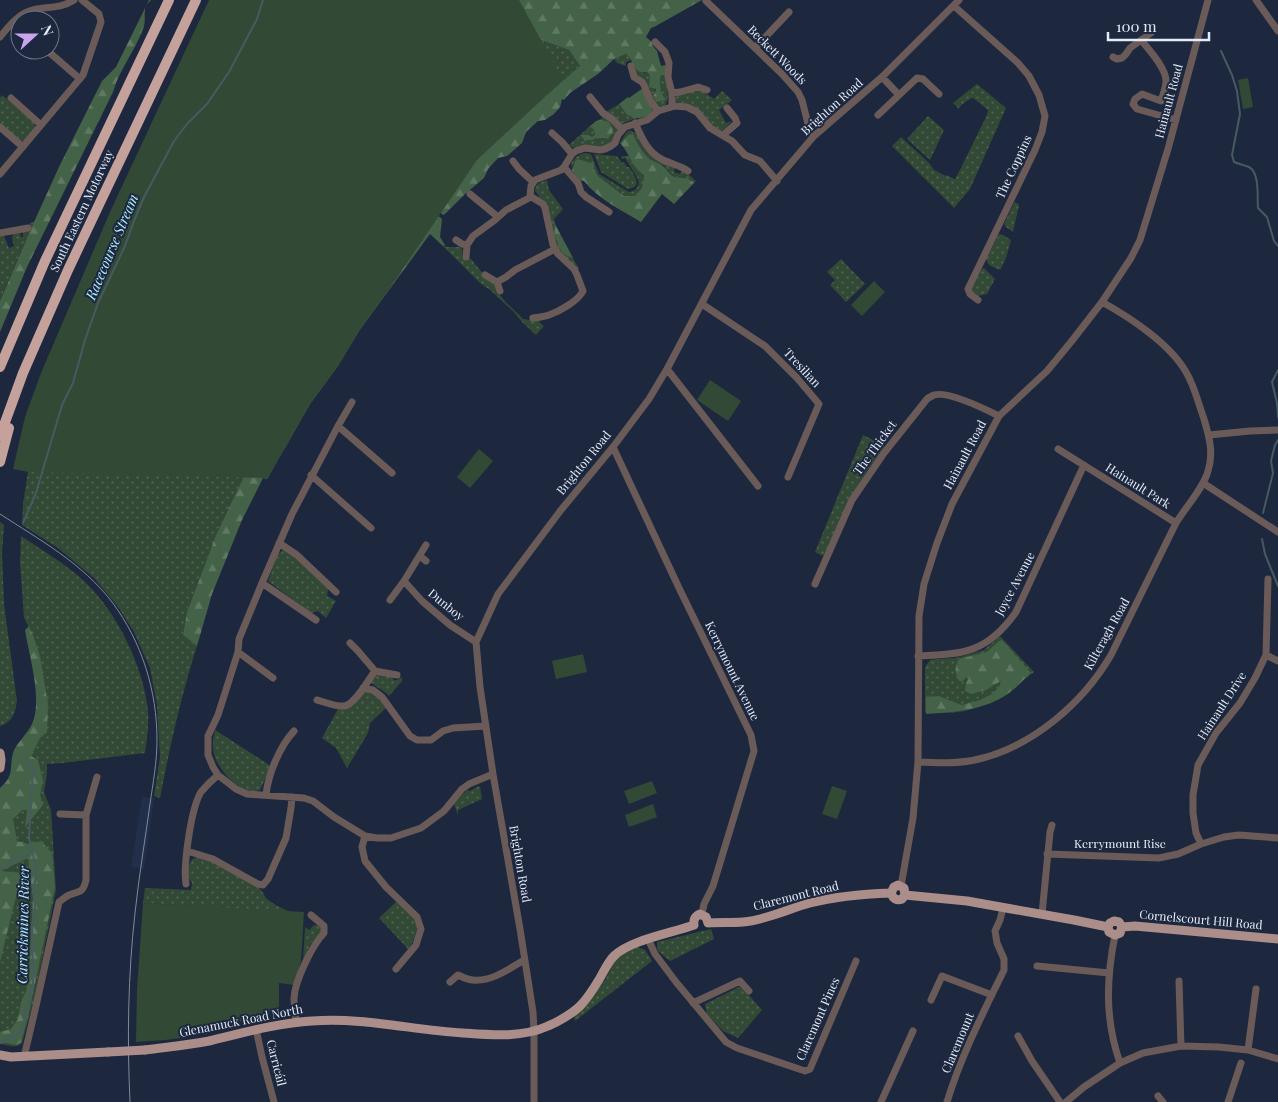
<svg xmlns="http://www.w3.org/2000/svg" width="1278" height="1102" viewBox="0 0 1278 1102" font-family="'Playfair Display',serif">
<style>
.built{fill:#222f4b}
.grass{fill:url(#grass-dots)}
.forest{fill:url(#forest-firs)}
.park{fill:#324a35}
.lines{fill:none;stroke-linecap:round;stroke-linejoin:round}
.stream{stroke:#465a62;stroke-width:2}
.minor{stroke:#6a5b59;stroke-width:7}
.major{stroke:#ab8d89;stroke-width:9}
.highway{stroke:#c5a19c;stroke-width:10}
.tram{stroke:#7f899b;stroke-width:1}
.major-bridge{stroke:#ab8d89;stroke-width:9}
.labels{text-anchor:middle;stroke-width:4;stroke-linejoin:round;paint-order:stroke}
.street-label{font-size:12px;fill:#e4ecfa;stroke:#1d283e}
.water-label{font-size:14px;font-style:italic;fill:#adedfd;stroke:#1d283e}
</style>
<defs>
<pattern id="grass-dots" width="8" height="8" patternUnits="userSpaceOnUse" patternTransform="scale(1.25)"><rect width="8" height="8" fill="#324a35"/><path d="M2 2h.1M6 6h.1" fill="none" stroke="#506453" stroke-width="1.8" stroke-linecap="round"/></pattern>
<pattern id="forest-firs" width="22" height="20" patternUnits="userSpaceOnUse" patternTransform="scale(1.25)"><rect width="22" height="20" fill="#446248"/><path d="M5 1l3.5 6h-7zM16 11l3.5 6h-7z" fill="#5f7963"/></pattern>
</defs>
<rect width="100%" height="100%" fill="#1d283e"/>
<path class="built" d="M142 797 154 798 144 869 131 867Z"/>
<path class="grass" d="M530 36 569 50 580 66 498 137 257 449 216 535 187 612 183 635 197 646C181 696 170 746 160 798L154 796 160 757 157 705 150 668 134 632 118 607 94 578 58 548 22 525 23 504 31 452Z
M626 54 632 58 636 68 643 73 647 72C652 78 656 86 655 93H661L660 79 661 75H666C667 85 670 97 665 106L659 107 651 96 646 81 636 74 631 60 626 62V66L617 63 614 59Z
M977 84 1006 108 970 189 954 208 892 146 901 137 929 163 934 170 946 176 947 175 954 179 956 178 987 115 988 110 973 98C967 99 964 104 960 106L959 109 953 103Z
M695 90 704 92 714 99 722 91 732 100 719 110 726 123 732 121 723 130H719L714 128 694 107 689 104 675 102V97L678 95Z
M2 95 34 123 36 128 24 141 19 140 0 123V98Z
M619 104 627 115 633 117 634 119 621 124 606 112Z
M928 116 944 130 930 160 907 139Z
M603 117C608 119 616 124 618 130L612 141 609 144 602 147 574 148 569 145 589 127Z
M630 130 634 133 636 132C645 155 652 158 675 167L674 172 679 174 682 171 687 173 696 181 694 183C684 174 685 180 676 177 670 175 668 170 664 166 660 163 654 162 649 158 640 152 638 139 629 134L621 141 626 133Z
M586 153 591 154 599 174 629 192C636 191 640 186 638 179L625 158 622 159 621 158 622 156H629L640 172 644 174 642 188 635 197 624 196 598 176 594 169 575 161 572 168 571 164C574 158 578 154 586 153Z
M594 154 617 156 622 163 624 162 627 167H629C634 175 644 187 628 189L601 172Z
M547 180 549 190 563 209 554 219V224L579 269 578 270 557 248 543 200 539 197V196L535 191C535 183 540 183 547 180Z
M1015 202 1019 205 1013 232 1006 227 1004 224 1014 203Z
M34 222 3 293 0 301V236H4L9 248 14 246 12 239 13 234 15 232 20 233 21 237H23V232H27L30 223Z
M999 234 1003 235 1011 240 1006 258 1000 270 989 265 986 259Z
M445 245 446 247H460L462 249V257H468L471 259 484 275 482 277 494 283C499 299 512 307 523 319L530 320 542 319 539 322 544 326 536 335 523 323 513 311 490 290 480 283 443 246Z
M841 259 865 284 846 302 830 285 835 280 827 272Z
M984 268 995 279 987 294 978 296 972 291V288L982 269Z
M863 435 885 446C872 463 860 480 850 499 841 518 834 538 823 556L815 552Z
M0 522 4 525 2 553 4 604 17 701C15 713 13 722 0 726Z
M21 536C42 550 64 563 83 580 116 610 144 667 148 711 149 726 147 739 145 753L62 763 47 764V774L44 792 51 810 56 890 34 1000 22 1043C17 1049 7 1045 0 1044V861L10 818 28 756 39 735 33 635 24 618 20 562Z
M283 550 287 551 294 556 328 589 327 596 336 601 326 618 318 611 311 613 268 581 278 554Z
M1000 636 1034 672C1014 687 993 703 969 710 955 714 939 712 925 712V667L930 660 937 659 956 658 984 650Z
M370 674 391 676 394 680H397L402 677V681L389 696C383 689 374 687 369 680Z
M360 690 374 692 386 708 370 723 368 733 347 768 336 748 322 738 339 707H345Z
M215 730 271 766 260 790C242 797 218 770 214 754 212 746 213 738 215 730Z
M480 787 482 799 458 810V815L454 804 467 790 470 791 479 786Z
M198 857C220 863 241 875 259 888 263 891 263 894 266 898 272 904 282 908 290 912L143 903 145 888 191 890 192 883 187 876C189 867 188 859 198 857Z
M398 900C416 919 425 925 408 949L379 918Z
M314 925 319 926 322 929V931L310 945 303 963 305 927 309 930Z
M711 929 714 939 670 961 658 951 657 942Z
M634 946 645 950 652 961 575 1021 573 1014 595 993 605 980 618 955Z
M741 986 762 1010 738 1038 723 1031 707 1014 705 1004Z"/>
<path class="forest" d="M149 0H151C148 3 145 6 145 10 144 17 146 21 143 29 135 51 119 70 113 92L27 267 0 332V301L34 222 59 167 102 81 116 67Z
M279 0H702L654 27 651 28 646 37 653 43 652 45 657 51 661 66 665 65 666 75H661L660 79 661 93 666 100 656 102 653 96 655 93 656 89 649 87 650 76 647 72C632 74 637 62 626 54L614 59 598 74 570 93 564 100 562 99 560 107 554 114 545 120 538 121 526 132 522 143 507 156 498 158 488 169 484 178 465 194 445 214 443 215 434 206 431 210 442 219 440 237 445 245 443 246 430 234 359 331 338 366 310 404 285 448 284 447 267 479 263 478 242 520 212 594 197 646 183 635 187 612 216 535 257 449 417 222 498 137 580 66 569 50 530 36Z
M643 88 653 111C649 118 642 117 634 119L632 117 627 115 619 104 628 97 629 98Z
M602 120 609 122 613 130 611 135 607 138H596L592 140H586L585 143 584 139 580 135H588L592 137 595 135C595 131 593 127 589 127L596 121Z
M629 134 634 135V137C638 144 643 154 650 159 655 162 660 163 664 167 668 170 670 176 676 177 685 180 685 175 694 183L674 204 662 194 641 222C621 210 598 199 584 181L579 180 572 170 575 161 578 159 594 164V169L598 176 624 196H635L642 188 644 175C632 168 629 152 620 143Z
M554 219 555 224 573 258 565 255 558 247V243L554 235C556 229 553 225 554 219Z
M29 626 33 635 40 656 48 704 47 732 40 738 31 756 38 760 43 780 40 795 43 805 25 827 27 810H22L13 819 17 841 28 844 41 841 52 853 55 887 28 1017 21 1042 17 1045 0 1042V1032L11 1029 18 1019 21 1002 27 989 29 973 33 898 28 858 1 871 23 873 28 885 19 884 0 962V788C15 775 9 768 13 753 15 745 28 733 32 724 43 700 29 656 25 630Z
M1002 640 1031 673C1025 678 1020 684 1014 689 990 710 956 712 926 714V697L939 696 956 703 962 705 980 700 992 694 999 687 1001 681 986 690 971 694 965 691 966 683 969 678 966 677 963 681H959C955 673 954 667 959 659L987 652 999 641Z"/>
<path class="park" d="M209 0H519L563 80 477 160 390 288 359 331 338 366 310 404 268 478 29 472 13 469 25 417 41 373 110 212Z
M1248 78 1253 107 1243 109 1238 80Z
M874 281 885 292 862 316 851 305Z
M710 380 741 401 728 421 697 400Z
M479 449 493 461 470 488 457 477Z
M583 654 587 672 556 679 552 661Z
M652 781 657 793 629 804 624 791Z
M832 786 847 791 837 819 822 814Z
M653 804 657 817 629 827 625 815Z
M143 903 304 912 301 961 294 985 279 983V1009L223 1027 190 1033 188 1037 165 1040 136 1042 137 990Z"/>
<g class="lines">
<path class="stream" d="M1221 51 1232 75 1237 91 1240 114 1232 155 1234 162C1239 164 1244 165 1249 167 1260 173 1257 197 1258 208L1267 217 1274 241 1278 246
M1278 370 1272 382 1277 403 1278 417
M1263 513 1273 473 1271 461 1275 445 1278 440
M23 523 36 493 62 405 73 383 85 340 98 303 125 246 134 221 144 197 174 141 187 124 207 104 229 72 257 19 263 0
M1262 539 1265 554 1278 586
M0 868C10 867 10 862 17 858 22 856 28 855 33 853
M0 1043 21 1032 33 984 32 927 35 907 34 889 36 874 33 853 29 838 33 769 26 757"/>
<path class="minor" d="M1256 0 1278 31
M706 1 782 74 798 92 802 100 808 124 814 136
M954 6 1018 63 1029 76 1039 95 1045 116 1042 132 1035 150 968 289 970 294 978 300
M0 37C9 26 19 13 33 10 48 6 60 9 74 0
M1141 40C1149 50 1166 68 1166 81 1166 88 1163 94 1161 101L1142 94 1135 99 1133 104 1137 109 1176 120
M655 42 665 52 669 63 668 77 672 93V106
M755 48 789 12
M50 53 80 79
M1113 57 1117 59 1122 58 1126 54 1130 48 1151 33
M631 66 634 77 642 82 644 85 650 100 658 111
M882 77 899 95
M672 93 680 92 698 87 707 90
M590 97 603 113 612 119 622 129
M11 98 41 125
M878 115 917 78 923 79 939 94
M635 123C642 138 647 152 663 160 671 164 680 165 688 171
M0 127 23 147
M552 133 562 142 572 154
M723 135 737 123 735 118 727 108
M513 161 519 169 533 182
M564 167 578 183 581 192 586 197 609 212
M0 174 83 75 101 22 99 14 82 0
M470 194 498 217
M530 196 543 204 545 208 553 245 558 254 574 269 577 275 583 291C578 301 560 311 549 315 544 317 538 317 533 318
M0 233 28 228
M456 240 462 244 467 245
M466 257 467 245 473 236 495 220 506 210 529 198 530 196 531 186 535 180 561 170 564 167 572 154 576 151 585 148 600 150 605 149 611 146 615 143 618 135 625 127 647 120 658 111 675 106 687 107 697 112 710 128 732 141 745 155 760 161 777 181
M485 275 497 282 500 291
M497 282 506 277 515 270 555 249
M702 304 765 346 797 378 819 404 788 477
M667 369 758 486
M352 402 338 426 292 514 262 583 239 639 238 652 218 715 208 736V755L213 767 218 775 236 789 247 794 304 798 313 801 334 817 365 836 377 838H391L421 828 444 811 462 789 469 784 493 774
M338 426 392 473
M1209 435 1250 431 1278 430
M613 447 679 588 751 735 754 751 713 886 704 904 702 914
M1058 449 1176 523C1185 508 1204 487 1208 471 1214 453 1209 436 1204 419 1198 403 1195 387 1186 372 1170 344 1131 318 1102 302
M311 475 371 528
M1203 483 1278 532
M279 543 297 555 336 592
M420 556 426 561
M404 581 422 601 450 625 476 642
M262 583 316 620
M815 584 852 500 884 453 927 399C928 398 932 396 934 395 948 391 985 409 999 416
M390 600 404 581 426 545
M350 643 358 651 375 671 397 675
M238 652 273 678
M1266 655 1278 661
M918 656C964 654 987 653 1016 612L1084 465
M363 688 373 690 382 697 410 736 417 740H431L443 731 453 728 486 726
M317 700C325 702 335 707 344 706 355 705 368 680 375 671
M918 762C938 763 959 764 979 759 1033 746 1083 703 1111 655L1176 523
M266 795C268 774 280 746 294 731
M60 814 86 815
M365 836 362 847 365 861 386 887 417 917 421 929 416 945 396 969
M1201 844 1196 833 1193 813V795L1198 765 1216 733 1240 703 1255 678 1266 655 1268 579
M187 851 213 859 258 884 263 885 268 879 286 838 291 808 292 797
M1047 854 1159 858 1178 854 1201 844 1224 837 1239 835 1278 838
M186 884C183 866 191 808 201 792 206 786 212 780 218 775
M901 886 913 818 918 762 919 616 924 584 937 543 952 504 999 416 1047 371 1071 342 1102 302 1131 258 1140 240 1168 149 1208 0
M1042 914 1050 832 1052 825
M1115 935C1106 980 1105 1020 1120 1063
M648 939 655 954 676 982 726 1042 737 1048 805 1071 810 1069 856 961
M1037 966 1109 973
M1179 981 1181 1046
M450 982 458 975C462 977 468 980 473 980 491 982 509 969 524 960
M931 1000 942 976 992 995
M693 1003 740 981 749 991
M296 1022C296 1014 294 1006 294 998 295 980 312 946 324 933V926L311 915
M256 1029 262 1057 274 1102
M1018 1036 1032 1061 1060 1102
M1248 1050 1256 989
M24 1057 36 1006 59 902C62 900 65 897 69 895 80 891 83 893 86 880V815L97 777
M1158 1096 1163 1102
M534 1102V1031L533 1012 520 929 493 774 480 687 476 642 498 594 561 510 613 447 649 399 667 369 751 210 814 136 882 77 959 0
M881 1102 913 1031
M947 1102C961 1056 983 1013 1004 970V959L997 943 995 931 1000 920 1003 908
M1066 1102 1084 1087 1120 1063 1143 1053 1181 1046 1219 1047 1248 1050 1278 1059
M1228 1102 1241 1063"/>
<path class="major" d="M0 753 1 760 0 768
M891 893 894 887 898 885 904 888 905 895
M891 893C893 899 897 901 902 899L905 895
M905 895 967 901 1074 920 1108 927
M708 923C719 922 731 923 743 922 766 920 788 909 810 903 837 896 864 894 891 893
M694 925C693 920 695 916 700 914L706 917 708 923
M1108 927 1109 932 1115 935 1120 933 1122 927
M1108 927 1110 923 1114 921 1119 922 1122 927
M1122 927 1135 926 1278 939
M145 1050C167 1047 188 1045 209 1041 243 1033 277 1023 312 1021 363 1017 412 1030 463 1033 491 1035 522 1038 548 1026 558 1022 573 1013 580 1006 588 998 594 988 600 978 604 971 608 962 614 956 630 940 672 933 694 925
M0 1055 11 1057 108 1052"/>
<path class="highway" d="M0 367 45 261 169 0
M0 436 23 373 68 270 196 0
M0 462 9 428"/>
<path class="tram" d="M0 514C40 540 82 563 112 602 142 642 157 691 157 740 157 762 153 783 150 804 145 840 139 876 135 913 128 975 127 1039 130 1102"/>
<path class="major-bridge" d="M108 1052 145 1050"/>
</g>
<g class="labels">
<g class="street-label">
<text transform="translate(777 55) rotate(45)" y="4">Beckett Woods</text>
<text transform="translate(1169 101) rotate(-75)" y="4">Hainault Road</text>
<text transform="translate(832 107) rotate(-42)" y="4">Brighton Road</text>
<text transform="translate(1014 167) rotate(-65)" y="4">The Coppins</text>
<text transform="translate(82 211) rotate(-65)" y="4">South Eastern Motorway</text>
<text transform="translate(802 368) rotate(47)" y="4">Tresilian</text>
<text transform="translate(875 448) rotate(-54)" y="4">The Thicket</text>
<text transform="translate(965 455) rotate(-62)" y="4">Hainault Road</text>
<text transform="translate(584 463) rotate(-51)" y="4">Brighton Road</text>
<text transform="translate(1138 486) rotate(32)" y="4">Hainault Park</text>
<text transform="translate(1015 584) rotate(-62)" y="4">Joyce Avenue</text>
<text transform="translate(446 605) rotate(39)" y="4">Dunboy</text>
<text transform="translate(1107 634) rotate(-61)" y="4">Kilteragh Road</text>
<text transform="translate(732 671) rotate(64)" y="4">Kerrymount Avenue</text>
<text transform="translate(1222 706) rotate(-57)" y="4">Hainault Drive</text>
<text x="1120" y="848">Kerrymount Rise</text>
<text transform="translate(520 864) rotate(80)" y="4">Brighton Road</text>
<text transform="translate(796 896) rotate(-14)" y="4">Claremont Road</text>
<text transform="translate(1201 920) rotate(5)" y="4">Cornelscourt Hill Road</text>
<text transform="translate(818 1019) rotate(-66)" y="4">Claremont Pines</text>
<text transform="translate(241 1021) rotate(-11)" y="4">Glenamuck Road North</text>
<text transform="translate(958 1043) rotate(-67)" y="4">Claremount</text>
<text transform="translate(276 1063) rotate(76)" y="4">Carricáil</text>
</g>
<g class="water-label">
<text transform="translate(112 247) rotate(-67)" y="5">Racecourse Stream</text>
<text transform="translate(23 925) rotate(-89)" y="5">Carrickmines River</text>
</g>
</g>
<g transform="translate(35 35) rotate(69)"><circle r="24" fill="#1d283e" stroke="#6d7689"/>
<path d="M0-4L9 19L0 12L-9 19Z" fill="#c9a5ee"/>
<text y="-8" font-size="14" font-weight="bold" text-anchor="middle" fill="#e4ecfa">N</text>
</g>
<path d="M1108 32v8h101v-8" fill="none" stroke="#e4ecfa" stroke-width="2.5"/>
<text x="1116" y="32" font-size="15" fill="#e4ecfa" stroke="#1d283e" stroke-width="4" paint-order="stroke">100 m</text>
</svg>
